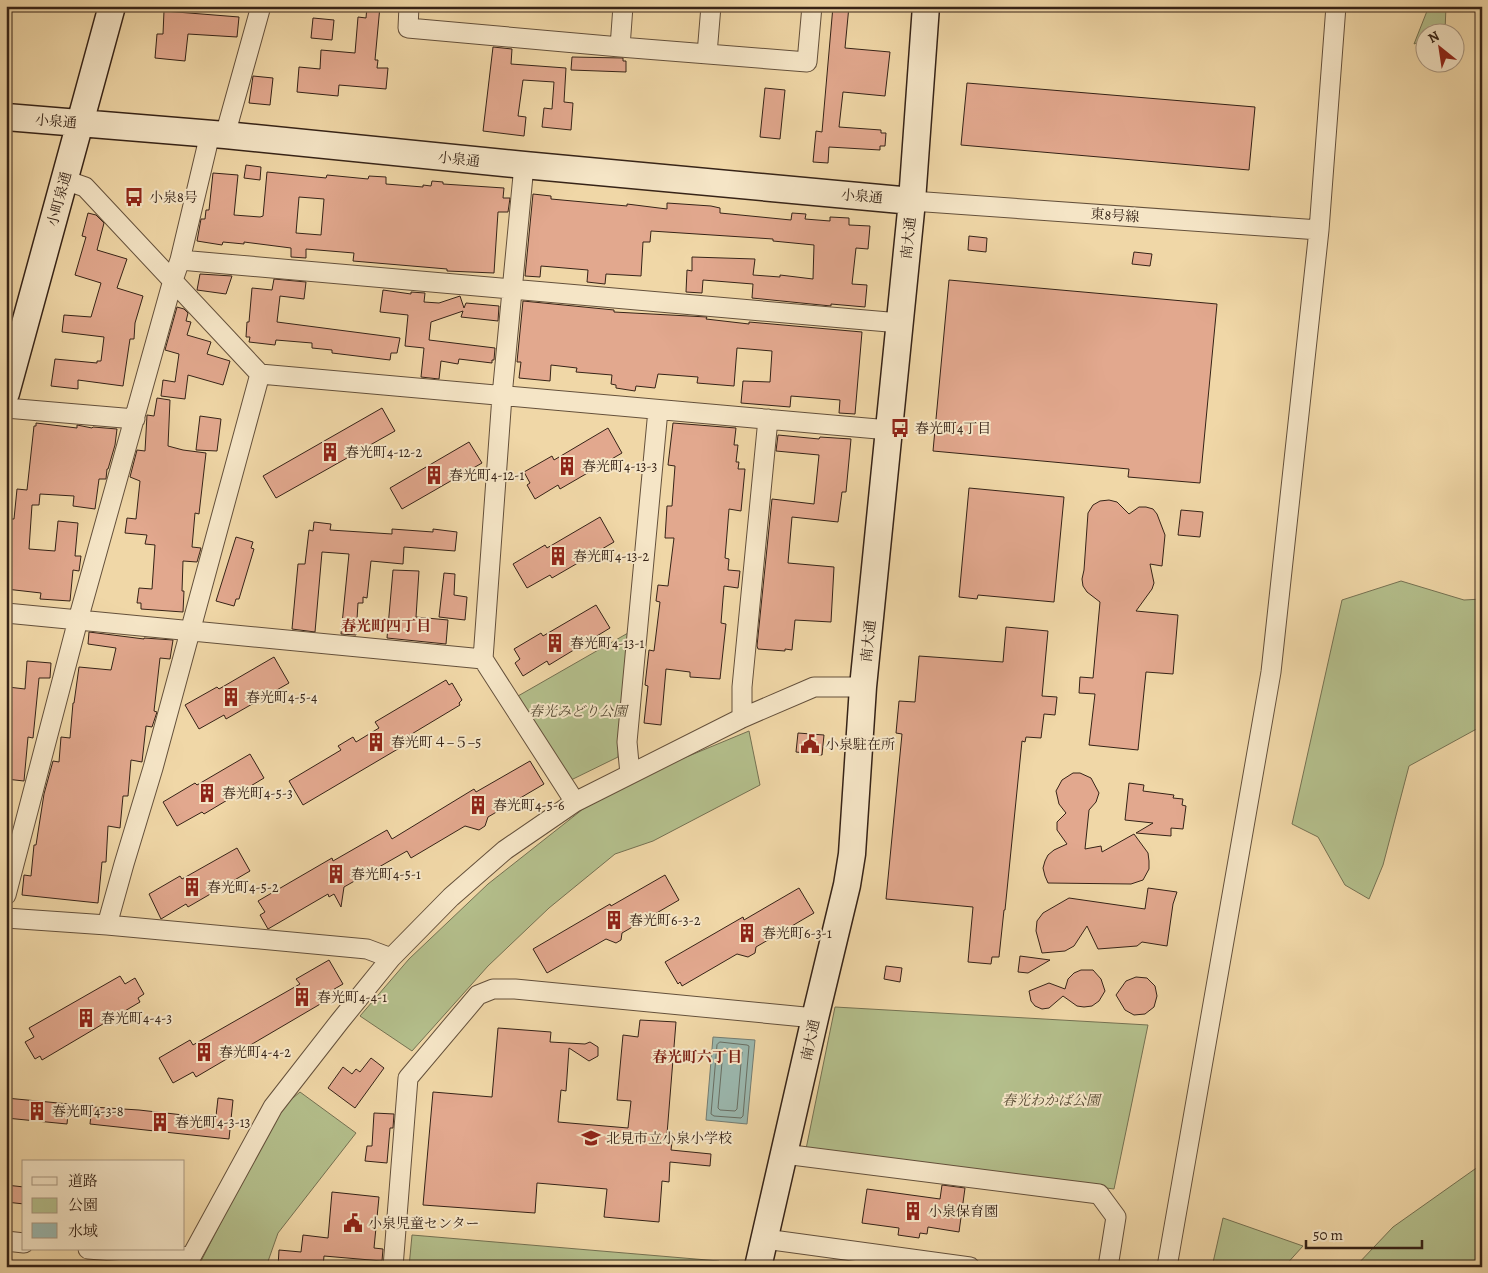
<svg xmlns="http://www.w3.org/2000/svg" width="1488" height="1273" viewBox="0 0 1488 1273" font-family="Alegreya,'Noto Serif JP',serif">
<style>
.green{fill:#b4bf8c;stroke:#757152}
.water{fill:#9bb8af;stroke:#737c72}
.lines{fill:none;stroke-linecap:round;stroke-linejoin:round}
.shore{stroke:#686e63;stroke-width:1}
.building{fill:#e2a88e;stroke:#362317;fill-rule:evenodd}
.street-casing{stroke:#64503b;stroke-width:21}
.secondary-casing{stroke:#362317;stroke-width:29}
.street{stroke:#f5e5c6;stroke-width:19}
.secondary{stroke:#f5e5c6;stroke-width:26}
.labels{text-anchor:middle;stroke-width:4;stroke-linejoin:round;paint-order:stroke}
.street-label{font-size:14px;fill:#362317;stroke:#f5e5c6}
.poi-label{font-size:14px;fill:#362317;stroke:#f5e5c6;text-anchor:start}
.park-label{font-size:14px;font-style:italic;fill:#564a34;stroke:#f5e5c6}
.neighbourhood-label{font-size:15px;font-weight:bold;fill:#7a1f14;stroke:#f5e5c6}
</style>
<rect width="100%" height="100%" fill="#f0d7a7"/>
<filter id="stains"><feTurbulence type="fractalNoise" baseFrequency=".004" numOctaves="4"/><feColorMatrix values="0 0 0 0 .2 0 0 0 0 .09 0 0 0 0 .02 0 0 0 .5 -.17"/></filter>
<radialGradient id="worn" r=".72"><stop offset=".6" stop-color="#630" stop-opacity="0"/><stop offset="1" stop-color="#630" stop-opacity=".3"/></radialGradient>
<path class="green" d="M1429 6H1446L1445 31 1441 32H1426L1425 39 1414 44Z
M1401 581 1464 600 1482 599V726L1409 766 1383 865 1369 899 1345 885 1318 837 1292 824 1342 600Z
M628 633 618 757 571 780 518 696Z
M749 731 760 785 653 841 615 854 549 908 488 966 412 1051 360 1016 409 959 488 884 583 809 667 765Z
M835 1007 1148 1025 1114 1189 806 1149Z
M300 1092 356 1133 278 1233 266 1267H198L236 1193 274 1114Z
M1482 1164V1267H1355L1393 1227Z
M1223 1218 1303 1246 1284 1267H1212Z
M412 1235 719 1261 718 1267H409Z"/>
<path class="water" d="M713 1037 755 1040 747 1124 706 1120Z"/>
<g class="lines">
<path class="shore" d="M720 1042 747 1045 749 1046 743 1116 741 1118 714 1116 711 1114 717 1045Z
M725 1049 740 1050 742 1052 737 1109 735 1111 720 1110 718 1108 723 1051Z"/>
</g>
<path class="building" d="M367 6H380L375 60H378L377 68H388L386 89 339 85 338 96 297 92 299 67 320 69 321 50 355 53 358 17 366 18Z
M833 6H849L845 48 890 52 885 96 843 92 839 127 881 130V133H886L885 146H880V150L829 147 828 163 813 162 816 131 822 132Z
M164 11 239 17 237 37 188 34 185 61 155 58 157 34H163Z
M313 18 334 20 332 40 311 38Z
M493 47 512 49 511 64 566 68 564 102 573 103 571 130 542 127 544 108 552 109 554 82 523 80 518 116 526 117 524 136 483 131Z
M572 57 623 58V61H626V72L571 70Z
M253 76 273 78 270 105 249 103Z
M967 83 1255 107 1249 170 961 145Z
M765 88 785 90 780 139 760 137Z
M246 165 261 167 260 180 244 178Z
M267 172 326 178 327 175 368 179 369 176 386 177V184L423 187V185L431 186 432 181 443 182V184L504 188 503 198H510L508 212H498L494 273 447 271V269L353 261 354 253 306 249V258L291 257V248L244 242V244L223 242 222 245 197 241 201 219H205L206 210H209L213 173 238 175 234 215 260 217 263 216ZM299 197 324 199 321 235 296 233Z
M533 194 551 196V199L627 206V204L667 209V203L711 206 720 208V213L791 220 792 213 806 214 805 219 830 221V217L849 218V225L870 226 868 249 856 248 852 284 867 285 865 307 831 304V306L752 298 753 284 703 280 702 293 686 292 687 270 692 271V257L755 259 753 275 780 277V275L813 279 814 245 773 241V239L651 231 650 242H643L641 276 606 274 605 284 587 282 588 270 541 266 540 277 525 276Z
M88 213 96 215 104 223 97 250 127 259 117 288 143 296 135 323 134 339H130L123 386 78 380V389L51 386 55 359 97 363V361H101L104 337 62 332 64 315 91 317 101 283 75 275 86 237 82 236Z
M969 236 987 238 986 252 968 250Z
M1134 252 1152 254 1150 266 1132 264Z
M200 274 232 276 226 294 197 290Z
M274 279 306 282 304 299 280 296 277 322 400 338 397 353H391L390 360 332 353V350L312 348V343L276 340 275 345 249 342 250 337H246L247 322H249L252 288 272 290Z
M949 280 1217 304 1200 483 1128 477 1129 469 933 451Z
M383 290 411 294V292L425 293 424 302 439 303 460 296 464 308 466 303 499 306 498 321 461 317 463 311 431 322 429 340 495 348 494 360H492V363L459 359 458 364 441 361 439 379 421 377 424 348 405 346 408 315 380 312Z
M523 301 614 310V312L707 317 706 319 749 324V322L862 332 855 414 839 413 840 400 791 396 790 407 741 403 743 381 770 382 772 351 737 348 734 386 697 383 698 377 658 374 655 388 636 386 635 391 616 388V385L611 384 612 375 576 372 577 368 551 365 550 381 519 378 521 362H517Z
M177 307 184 309 188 313 186 321 191 322 187 335 211 342 207 354 230 361 223 385 188 375 185 399 161 396 163 380 175 382 179 354 165 350Z
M157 398 170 400 168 446 183 450 206 453 199 514 195 513 192 547 201 548 197 562 183 561 182 591H184L183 612 141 609V603H137L139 588 152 589 155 545 145 544 147 535 125 533 127 518 136 519 140 481 130 477 137 450 145 451 147 415 154 416Z
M382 408 395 431 276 498 263 476Z
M200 416 221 419 217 451 196 450Z
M36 423 77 428V425L92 428 93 427 117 429 115 445 108 469H107L106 479H99L95 509 73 506 74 496 40 494 39 505H32L29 549 55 551 58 521 78 523 75 556H81L79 571 73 570 70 601 40 599 41 593 6 589V547H8L9 519H14L17 489 27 490 34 426H36Z
M673 423 736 428 734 445H738L736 462H739L738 469H745L741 511 729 509 725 558 729 559 728 570 740 571 738 588 724 586 721 623 726 624 720 679 690 677V672L666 669 661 725 644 723 648 686 645 685 649 650 654 651 660 602 656 601 658 585 668 586 674 538H665L667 506H672L675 466 668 465Z
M608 428 622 453 560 489 558 485 535 499 527 485 530 483 524 472 552 456 554 460Z
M778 435 819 439 820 437 851 439 846 492H842L838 522 792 517 788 563 834 567 831 622 795 620 792 650 785 649V651L758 649 757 646 772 499 814 504 819 455 776 451Z
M469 442 482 463 402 509 390 488Z
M969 488 1064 497 1054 602 978 595 977 599 959 597Z
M1109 500 1117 502 1129 514 1139 507H1146L1153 509 1157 514 1165 535 1162 566 1150 564 1154 583 1152 589 1136 611 1178 615 1173 674 1146 672 1138 750 1089 745 1095 694 1079 693 1080 677 1093 678 1100 602 1087 592 1083 586 1082 579 1084 570 1088 513 1093 505 1100 501Z
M1181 510 1203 512 1200 537 1178 535Z
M600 517 614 542 552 578 550 575 527 588 513 564 545 545 547 548Z
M314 522 331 524 330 530 392 534V529L433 532V529L457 532 455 551 404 547 403 564 371 561 367 598 363 597V603H358L356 635 341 634 349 554 322 552 315 632 292 629 298 564H305L309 530 313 531Z
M236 537 253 542 251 548 254 549 239 599H236L234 606 216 601Z
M393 570 419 571 416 617 448 620 446 644 387 638Z
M444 573 455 574 454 595 467 597 465 620 439 617Z
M596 605 610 628 549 665 547 661 523 676 515 663 520 659 514 649 541 633 543 636Z
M1006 627 1048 631 1042 696 1057 697 1055 715 1044 714 1041 738 1026 737 1025 742 1022 741 1005 910H1004L999 957H992L991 964 968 962 973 907 886 899 902 734 896 733 899 701 915 702 919 656 1003 662Z
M89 632 144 639V638L173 640 170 659 160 658 154 711 157 712 152 727 146 726 142 762 131 760 128 796H123L120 828 108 826 106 862H102L98 903 22 895 24 875 31 876 34 845H36L44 794 53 761 59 762 61 737 70 738 73 703H74L79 667 111 670 116 648 88 644Z
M274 657 289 683 226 719 224 715 199 729 185 705 217 687 219 689Z
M27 661 51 663 50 678H39L33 738 28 737 24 781 6 779V744L10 709 6 708 8 687 25 689Z
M446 680 449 685 452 683 462 700 459 703 460 705 405 738 408 743 303 805 289 781 341 750 338 746 353 737 356 742 379 728 375 722Z
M798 733 824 735 822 755 796 752Z
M250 754 264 778 204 814 202 812 177 826 163 802 195 783 197 785Z
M530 761 544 784 488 817 485 826 479 830 465 826 411 858 407 851 344 887 341 907 334 894 329 897 328 894 268 929 260 915 265 912 258 901 270 894 332 858 333 861 387 830 392 839 474 789 476 792Z
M1073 773H1080L1091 778 1099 793 1096 802 1089 810 1085 849 1101 846 1102 852 1134 834 1148 853 1149 861V869L1143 880 1131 884 1048 883 1045 876 1043 868 1045 861 1048 855 1054 850 1067 844 1057 830V822L1066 813 1059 804 1056 791 1062 780Z
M1129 783 1144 785 1143 791 1174 795 1173 798 1183 799 1182 805 1186 806 1183 829 1171 828V836L1136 833 1153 823 1125 820Z
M237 848 250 871 188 907 186 904 161 919 149 894 180 876 182 879Z
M665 875 679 900 622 933 621 940 616 943 606 939 547 973 533 949 610 904 611 906Z
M799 888 814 913 756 947 755 953 748 957 737 954 682 986 680 982 678 984 665 962 743 917 744 920Z
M1148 888 1177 892 1173 904 1167 946 1142 942 1137 946 1098 949 1087 926 1074 946 1065 951 1042 953 1036 931 1037 921 1043 913 1069 898 1145 909Z
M1020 956 1050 960 1028 973 1018 972Z
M329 960 343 984 324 995 326 998 321 1001 322 1003 196 1077 193 1072 173 1083 159 1058 190 1040 193 1045 300 984 296 979Z
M886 966 902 968 900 982 884 979Z
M1081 970H1093L1101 979 1105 991 1099 1001 1092 1006 1084 1007 1077 1006 1063 996 1049 1008 1042 1009 1035 1006 1031 1001 1029 991 1049 983 1065 989 1068 979 1074 973Z
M120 976 125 984 135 978 144 994 138 998 140 1002 42 1060 40 1056 35 1059 25 1042 34 1037 29 1028Z
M1136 977 1147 978 1155 986 1157 996 1154 1007 1145 1014 1134 1015 1125 1010 1116 995 1126 981Z
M640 1020 676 1022 667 1134H673L671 1150 711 1154 710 1166 670 1162 669 1182 662 1181 659 1222 604 1217 607 1189 537 1183 535 1213 423 1205 433 1092 492 1097 498 1028 551 1032 550 1042 585 1044 590 1042 598 1047V1056L589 1061 569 1048 566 1091 561 1090 558 1122 628 1128 631 1101 617 1100 623 1035 638 1037Z
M371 1058 384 1068 355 1108 328 1088 343 1067 352 1074 356 1069 360 1072Z
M6 1098 69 1104 67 1124 6 1118Z
M218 1098 233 1100 229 1139 90 1124 92 1107 139 1110 210 1118V1115L216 1116Z
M374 1113 394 1114 393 1128H390L387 1163 365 1161 367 1146H372Z
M6 1185 24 1187V1204L6 1202Z
M942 1185 965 1188 959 1232 928 1227 927 1234 920 1233 919 1238 898 1235 899 1228 862 1223 867 1189 940 1199Z
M332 1192 379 1197 374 1248 383 1249 382 1261 324 1256 323 1267H278L279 1250 301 1252 303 1235 328 1238Z"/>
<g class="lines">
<g class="street-casing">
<path id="street" d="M409 6 408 28 620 47 807 62 812 6
M620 47 623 6
M707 54 711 6
M225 135 261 6
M524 165 502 396 483 659 575 802
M65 180 85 187 260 374 889 430
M912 201 1319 230
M180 260 210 134
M6 408 135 419
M6 613 483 659
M742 718V687L768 419
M630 774 627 742 658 410
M6 895 78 620 173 280 180 260 900 323
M6 918 107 925 367 949 391 958
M107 925 124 864 153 768 260 374
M784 1154 1099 1194 1116 1217 1108 1267
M765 1239 970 1267
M6 1241 24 1243
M88 1249 191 1257
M187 1267 191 1257 273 1107 340 1021 391 958 451 897 505 850 575 802 742 718 814 687H863
M393 1267 408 1078 478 995 493 989H515L815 1018
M1167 1267 1271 672 1319 230 1336 6"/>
</g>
<g class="secondary-casing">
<path id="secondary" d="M6 117 225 135 524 165 912 201
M6 393 112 6
M758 1267 815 1018 847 885 852 854 863 687 912 201 926 6"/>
</g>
<use href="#street" class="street"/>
<use href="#secondary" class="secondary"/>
</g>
<defs>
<g id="bus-bare" transform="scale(1.5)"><path d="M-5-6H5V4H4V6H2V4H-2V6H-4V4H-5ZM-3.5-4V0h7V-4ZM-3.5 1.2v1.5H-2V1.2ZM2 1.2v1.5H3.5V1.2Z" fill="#8f2418" stroke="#f5e5c6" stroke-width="2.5" paint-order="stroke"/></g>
<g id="building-bare" transform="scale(1.5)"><path d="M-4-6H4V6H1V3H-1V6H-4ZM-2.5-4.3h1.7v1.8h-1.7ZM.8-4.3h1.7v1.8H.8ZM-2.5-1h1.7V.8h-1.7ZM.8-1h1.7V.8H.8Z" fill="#8f2418" stroke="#f5e5c6" stroke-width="2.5" paint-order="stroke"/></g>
<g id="civic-bare" transform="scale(1.5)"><path d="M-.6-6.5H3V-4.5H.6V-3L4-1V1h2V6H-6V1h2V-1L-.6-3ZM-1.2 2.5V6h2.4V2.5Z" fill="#8f2418" stroke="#f5e5c6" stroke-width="2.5" paint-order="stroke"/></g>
<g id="school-bare" transform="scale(1.5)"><path d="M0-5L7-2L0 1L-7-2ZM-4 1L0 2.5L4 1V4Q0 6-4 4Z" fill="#8f2418" stroke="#f5e5c6" stroke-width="2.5" paint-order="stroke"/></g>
</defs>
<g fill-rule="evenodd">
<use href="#bus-bare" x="134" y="197"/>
<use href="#bus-bare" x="900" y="428"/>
<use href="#building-bare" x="330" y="452"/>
<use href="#building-bare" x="567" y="466"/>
<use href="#building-bare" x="434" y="475"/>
<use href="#building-bare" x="558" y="556"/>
<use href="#building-bare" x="555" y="643"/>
<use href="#building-bare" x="231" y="697"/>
<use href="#building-bare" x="376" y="742"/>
<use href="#civic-bare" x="810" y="744"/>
<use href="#building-bare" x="207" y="793"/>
<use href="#building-bare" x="478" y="805"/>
<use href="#building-bare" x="336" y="874"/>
<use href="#building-bare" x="192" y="887"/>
<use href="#building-bare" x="614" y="920"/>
<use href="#building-bare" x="747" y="933"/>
<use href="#building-bare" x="302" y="997"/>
<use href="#building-bare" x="86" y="1018"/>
<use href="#building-bare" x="204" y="1052"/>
<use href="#building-bare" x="37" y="1111"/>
<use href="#building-bare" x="160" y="1122"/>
<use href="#school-bare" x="591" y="1138"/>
<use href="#building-bare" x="913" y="1211"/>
<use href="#civic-bare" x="353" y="1223"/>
</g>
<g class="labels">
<g class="street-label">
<text transform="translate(56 121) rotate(5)" y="5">小泉通</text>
<text transform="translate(459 159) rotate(6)" y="5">小泉通</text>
<text transform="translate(862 196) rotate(5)" y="5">小泉通</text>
<text transform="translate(59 199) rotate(-75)" y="5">小町泉通</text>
<text transform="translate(1115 215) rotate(4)" y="5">東8号線</text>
<text transform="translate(908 238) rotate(-84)" y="5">南大通</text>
<text transform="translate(868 641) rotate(-84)" y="5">南大通</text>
<text transform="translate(810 1040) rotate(-78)" y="5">南大通</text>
</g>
<g class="poi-label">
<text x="149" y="202">小泉8号</text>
<text x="915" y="433">春光町4丁目</text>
<text x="345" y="457">春光町4-12-2</text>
<text x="582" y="471">春光町4-13-3</text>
<text x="449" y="480">春光町4-12-1</text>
<text x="573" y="561">春光町4-13-2</text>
<text x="570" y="648">春光町4-13-1</text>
<text x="246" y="702">春光町4-5-4</text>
<text x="391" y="747">春光町４−５−5</text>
<text x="825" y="749">小泉駐在所</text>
<text x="222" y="798">春光町4-5-3</text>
<text x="493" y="810">春光町4-5-6</text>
<text x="351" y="879">春光町4-5-1</text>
<text x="207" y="892">春光町4-5-2</text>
<text x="629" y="925">春光町6-3-2</text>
<text x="762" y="938">春光町6-3-1</text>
<text x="317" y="1002">春光町4-4-1</text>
<text x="101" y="1023">春光町4-4-3</text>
<text x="219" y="1057">春光町4-4-2</text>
<text x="52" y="1116">春光町4-3-8</text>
<text x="175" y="1127">春光町4-3-13</text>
<text x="606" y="1143">北見市立小泉小学校</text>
<text x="928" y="1216">小泉保育園</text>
<text x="368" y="1228">小泉児童センター</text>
</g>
<g class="park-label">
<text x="578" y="716">春光みどり公園</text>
<text x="1051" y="1105">春光わかば公園</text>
</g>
<g class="neighbourhood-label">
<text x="386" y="631">春光町四丁目</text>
<text x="697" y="1062">春光町六丁目</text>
</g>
</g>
<rect width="1488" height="1273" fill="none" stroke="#f0d7a7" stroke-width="25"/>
<rect x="8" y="8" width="1473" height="1258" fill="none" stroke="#362317" stroke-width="2.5"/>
<rect x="12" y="12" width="1463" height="1248" fill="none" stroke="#362317"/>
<rect x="22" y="1160" width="162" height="90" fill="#f5e5c6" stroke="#a99780"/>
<rect x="32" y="1177" width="25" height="8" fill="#f5e5c6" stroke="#a99780"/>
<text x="68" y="1186" font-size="15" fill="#362317">道路</text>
<rect x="32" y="1198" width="25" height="15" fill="#b4bf8c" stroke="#a99780"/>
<text x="68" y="1210" font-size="15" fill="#362317">公園</text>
<rect x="32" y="1223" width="25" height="15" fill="#9bb8af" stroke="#a99780"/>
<text x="68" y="1236" font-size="15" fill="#362317">水域</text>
<g transform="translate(1440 48) rotate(330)"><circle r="24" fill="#f5e5c6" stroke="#a99780"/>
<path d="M0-4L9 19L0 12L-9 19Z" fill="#8f2418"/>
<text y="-8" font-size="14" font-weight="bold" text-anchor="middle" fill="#362317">N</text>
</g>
<path d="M1306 1240v8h116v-8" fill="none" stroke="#362317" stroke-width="2.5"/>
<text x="1313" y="1240" font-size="15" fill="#362317" stroke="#f5e5c6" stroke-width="4" paint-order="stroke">50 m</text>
<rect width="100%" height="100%" filter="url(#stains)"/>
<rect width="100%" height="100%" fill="url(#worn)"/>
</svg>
